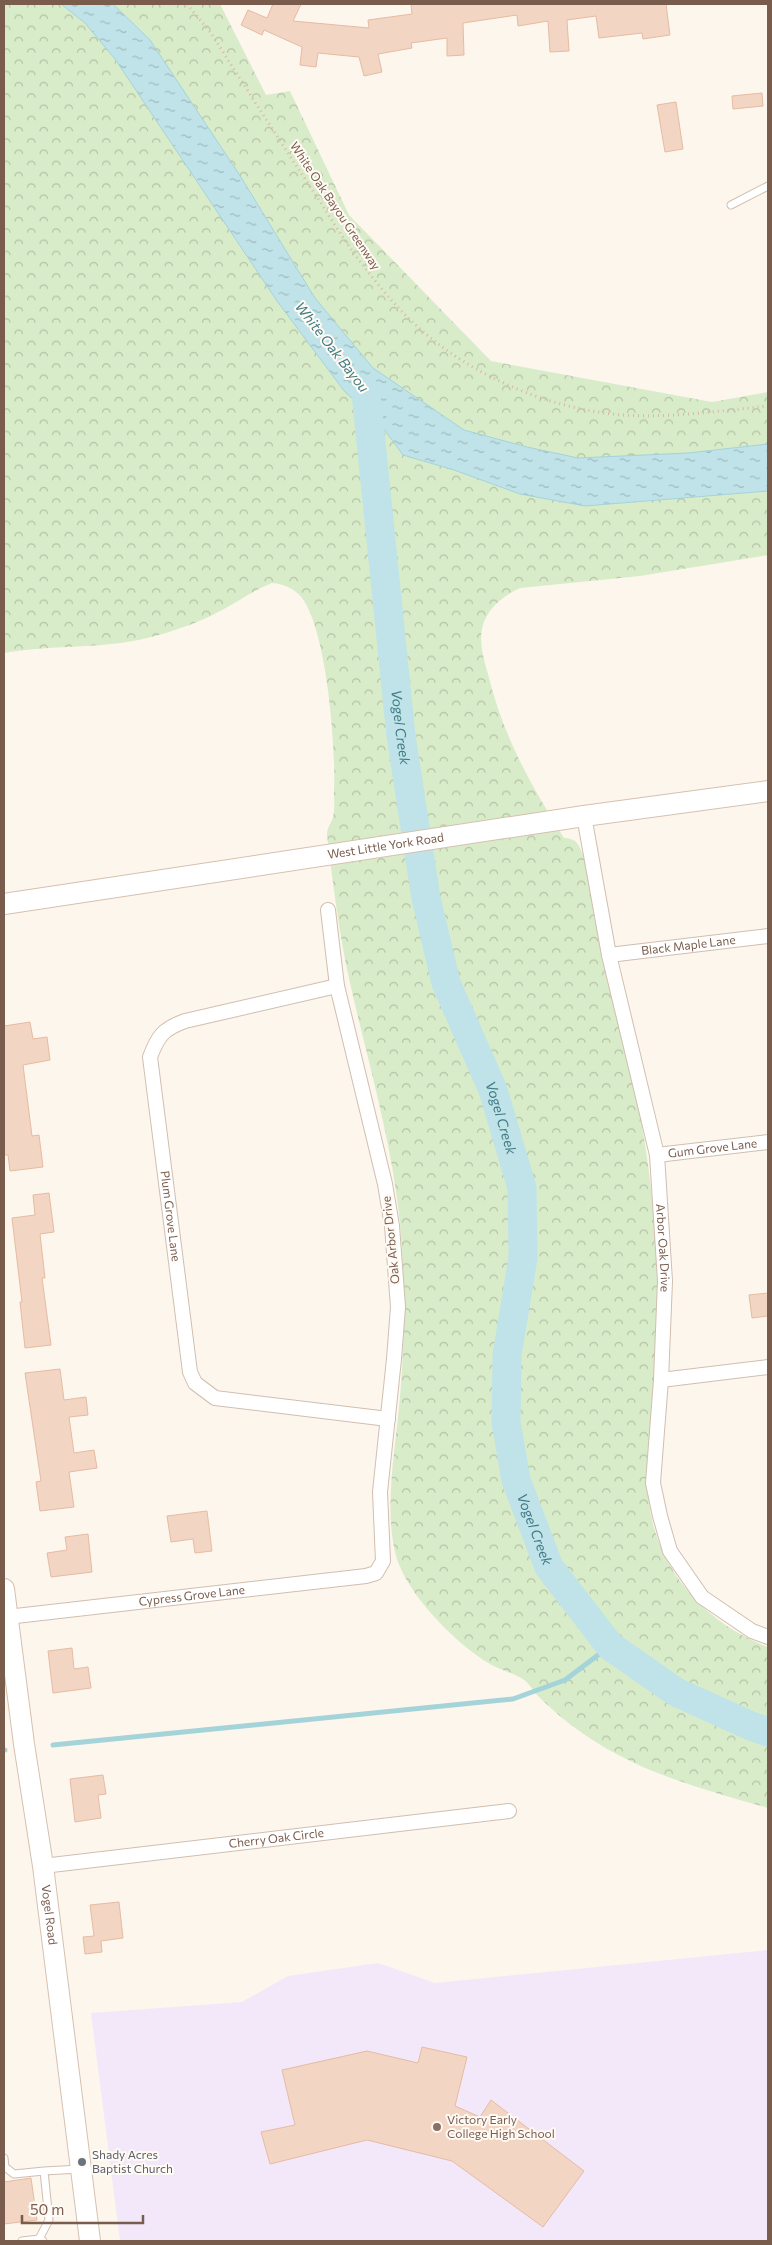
<svg xmlns="http://www.w3.org/2000/svg" width="772" height="2245" viewBox="0 0 772 2245" font-family="Commissioner,sans-serif">
<style>
.education{fill:#f3e8fa}
.forest{fill:url(#forest-crowns)}
.water{fill:url(#water-ripples);stroke:#a5d3da}
.lines{fill:none;stroke-linecap:round;stroke-linejoin:round}
.stream{stroke:#a5d3da;stroke-width:5}
.river{stroke:#bfe3e8;stroke-width:29}
.building{fill:#f3d5c3;stroke:#e6bba3}
.lane-casing{stroke:#d1beb0;stroke-width:9}
.street-casing{stroke:#d1beb0;stroke-width:16}
.secondary-casing{stroke:#d6c0b0;stroke-width:22}
.path{stroke:#d9b8a5;stroke-width:3;stroke-dasharray:1 4;stroke-linecap:butt}
.lane{stroke:#fff;stroke-width:7}
.street{stroke:#fff;stroke-width:14}
.secondary{stroke:#fff;stroke-width:20}
.education-dot{fill:#8d6e63;stroke:#fffaf3;stroke-width:2}
.worship-dot{fill:#6b7280;stroke:#fffaf3;stroke-width:2}
.labels{text-anchor:middle;stroke-width:4;stroke-linejoin:round;paint-order:stroke}
.street-label{font-size:12px;fill:#7a5c4d;stroke:#fffaf3}
.education-label{font-size:12px;fill:#785e54;stroke:#fffaf3;text-anchor:start}
.worship-label{font-size:12px;fill:#5b616d;stroke:#fffaf3;text-anchor:start}
.water-label{font-size:14px;font-style:italic;fill:#437c86;stroke:#fffaf3}
</style>
<defs>
<pattern id="forest-crowns" width="20" height="18" patternUnits="userSpaceOnUse" patternTransform="scale(1.25)"><rect width="20" height="18" fill="#d8ecc9"/><path d="M2 6a3 3 0 1 1 6 0M12 15a3 3 0 1 1 6 0" fill="none" stroke="#b4c2a5"/></pattern>
<pattern id="water-ripples" width="26" height="14" patternUnits="userSpaceOnUse" patternTransform="scale(1.25)"><rect width="26" height="14" fill="#bfe3e8"/><path d="M2 4q2-2 4 0t4 0M15 11q2-2 4 0t4 0" fill="none" stroke="#a0bbbe"/></pattern>
</defs>
<rect width="100%" height="100%" fill="#fdf6ec"/>
<path class="education" d="M768 1950V2241H120L91 2013 242 2002 288 1976 378 1963 435 1983Z"/>
<path class="forest" d="M4 4H220L266 95 290 91 349 215 491 361 712 402 768 392V555L640 576 520 588C503 596 486 609 482 629 479 643 484 660 488 674 503 736 530 784 564 838 570 838 576 840 579 846 589 865 594 913 598 936 607 980 620 1022 630 1065 645 1132 655 1202 657 1271 659 1309 658 1348 655 1386 652 1434 640 1483 655 1531 672 1586 715 1627 768 1647V1808C705 1790 640 1773 585 1735 569 1724 553 1711 539 1697 534 1692 529 1683 523 1679 513 1673 500 1670 490 1664 456 1644 404 1592 395 1552 384 1504 396 1446 400 1397 405 1339 405 1281 400 1223 392 1142 368 1062 350 983 339 934 333 884 327 835 327 827 331 824 333 817 335 809 334 798 334 790 336 748 327 631 302 598 295 589 284 584 272 583 254 590 239 601 222 610 202 621 180 629 159 635 108 650 55 644 4 653Z"/>
<path class="water" d="M61 4H113L150 40 239 174 315 298 373 368 464 430 527 447 578 458 688 453 768 444V491L585 506 520 494 454 470 403 455 378 421 345 392 277 301 115 59 85 23Z"/>
<g class="lines">
<path class="stream" d="M53 1745 513 1699 565 1680 610 1646
M4 1750H5"/>
<path class="river" id="s1" d="M366 393 401 736 426 898 446 983 493 1090 522 1188 523 1258 507 1355 506 1422 516 1480 549 1567 610 1646 676 1692 751 1726 768 1732"/>
</g>
<path class="building" d="M273 4H301L293 21 369 28 368 20 412 14 411 4H666L670 35 643 39 642 33 599 38 596 16 567 20 569 51 550 52 548 21 518 26 517 15 463 23 464 55 447 56V38L411 43 412 48 378 54 382 72 364 76 359 57 318 53 316 67 300 65 302 47 264 30 262 35 241 25 248 10 267 18Z
M762 93 763 106 733 109 732 96Z
M676 102 683 149 665 152 657 105Z
M30 1022 33 1039 47 1037 50 1060 23 1065 32 1136 39 1135 43 1167 10 1171 8 1155H4V1026Z
M49 1193 54 1232 40 1234 45 1278H42L51 1345 25 1348 20 1302H22L12 1218 35 1215 33 1195Z
M768 1293V1316L752 1318 749 1295Z
M60 1369 64 1400 86 1397 88 1415 69 1417 74 1453 94 1450 97 1468 69 1472 74 1507 40 1511 36 1482 41 1481 25 1373Z
M207 1511 212 1551 195 1553 193 1539 171 1542 167 1516Z
M88 1534 92 1572 51 1577 47 1553 67 1550 65 1537Z
M72 1648 74 1669 88 1667 91 1688 53 1693 48 1651Z
M103 1775 106 1794 98 1795 101 1818 75 1822 70 1779Z
M119 1902 123 1938 101 1941 102 1952 85 1954 83 1937 94 1936 90 1905Z
M422 2047 467 2057 455 2106 480 2117 491 2100 584 2171 543 2227 452 2161 367 2140 270 2164 261 2132 295 2125 282 2070 367 2051 418 2063Z
M31 2178 37 2220 4 2224V2182Z"/>
<g class="lines">
<g class="lane-casing">
<path id="lane" d="M731 205 768 186
M4 2158 5 2167 14 2174 44 2171 49 2220 39 2239
M44 2171 80 2169
M22 2241 39 2239 43 2241"/>
</g>
<g class="street-casing">
<g id="street">
<path id="s2" d="M584 816 609 955 657 1155 665 1281 661 1380 653 1483 660 1516 670 1551 702 1597 752 1631 768 1637"/>
<path id="s3" d="M609 955 768 936"/>
<path id="s4" d="M337 986 185 1021C163 1029 158 1036 150 1057L190 1372 195 1383 215 1398 388 1419"/>
<path id="s5" d="M657 1155 768 1142"/>
<path d="M661 1380 768 1367"/>
<path id="s6" d="M7 1617 366 1576 376 1573 383 1561 380 1492 394 1359 398 1307 392 1226 385 1184 337 986 328 910"/>
<path id="s7" d="M43 1866 509 1811"/>
</g>
</g>
<g class="secondary-casing">
<g id="secondary">
<path id="s8" d="M4 904 584 816 768 791"/>
<path id="s9" d="M4 1589 24 1744 43 1866 90 2241"/>
</g>
</g>
<path class="path" d="M187 4 211 33C244 85 277 137 311 188 328 213 343 240 362 264 383 292 408 321 437 343 489 383 556 409 621 415 671 418 719 411 768 406"/>
<use href="#lane" class="lane"/>
<use href="#street" class="street"/>
<use href="#secondary" class="secondary"/>
</g>
<circle class="education-dot" cx="437" cy="2127" r="5"/>
<circle class="worship-dot" cx="82" cy="2162" r="5"/>
<g class="labels">
<g class="street-label">
<text transform="translate(335 206) rotate(56)" y="4">White Oak Bayou Greenway</text>
<text dy="4" stroke="none"><textPath href="#s8" startOffset="386">West Little York Road</textPath></text>
<text dy="4" stroke="none"><textPath href="#s3" startOffset="80">Black Maple Lane</textPath></text>
<text dy="4" stroke="none"><textPath href="#s5" startOffset="56">Gum Grove Lane</textPath></text>
<text dy="4" stroke="none"><textPath href="#s4" startOffset="369">Plum Grove Lane</textPath></text>
<text transform="translate(391 1240) rotate(-96)" y="4">Oak Arbor Drive</text>
<text dy="4" stroke="none"><textPath href="#s2" startOffset="440">Arbor Oak Drive</textPath></text>
<text dy="4" stroke="none"><textPath href="#s6" startOffset="186">Cypress Grove Lane</textPath></text>
<text dy="4" stroke="none"><textPath href="#s7" startOffset="235">Cherry Oak Circle</textPath></text>
<text dy="4" stroke="none"><textPath href="#s9" startOffset="329">Vogel Road</textPath></text>
</g>
<g class="education-label">
<text x="447" y="2124">Victory Early<tspan x="447" dy="14">College High School</tspan></text>
</g>
<g class="worship-label">
<text x="92" y="2159">Shady Acres<tspan x="92" dy="14">Baptist Church</tspan></text>
</g>
<g class="water-label">
<text transform="translate(332 347) rotate(52)" y="5">White Oak Bayou</text>
<text dy="5" stroke="none"><textPath href="#s1" startOffset="336">Vogel Creek</textPath></text>
<text dy="5" stroke="none"><textPath href="#s1" startOffset="742">Vogel Creek</textPath></text>
<text dy="5" stroke="none"><textPath href="#s1" startOffset="1162">Vogel Creek</textPath></text>
</g>
</g>
<rect width="772" height="2245" fill="none" stroke="#7a5c4d" stroke-width="10"/>
<path d="M22 2215v8h121v-8" fill="none" stroke="#7a5c4d" stroke-width="2.5"/>
<text x="30" y="2215" font-size="15" fill="#7a5c4d" stroke="#fffaf3" stroke-width="4" paint-order="stroke">50 m</text>
</svg>
